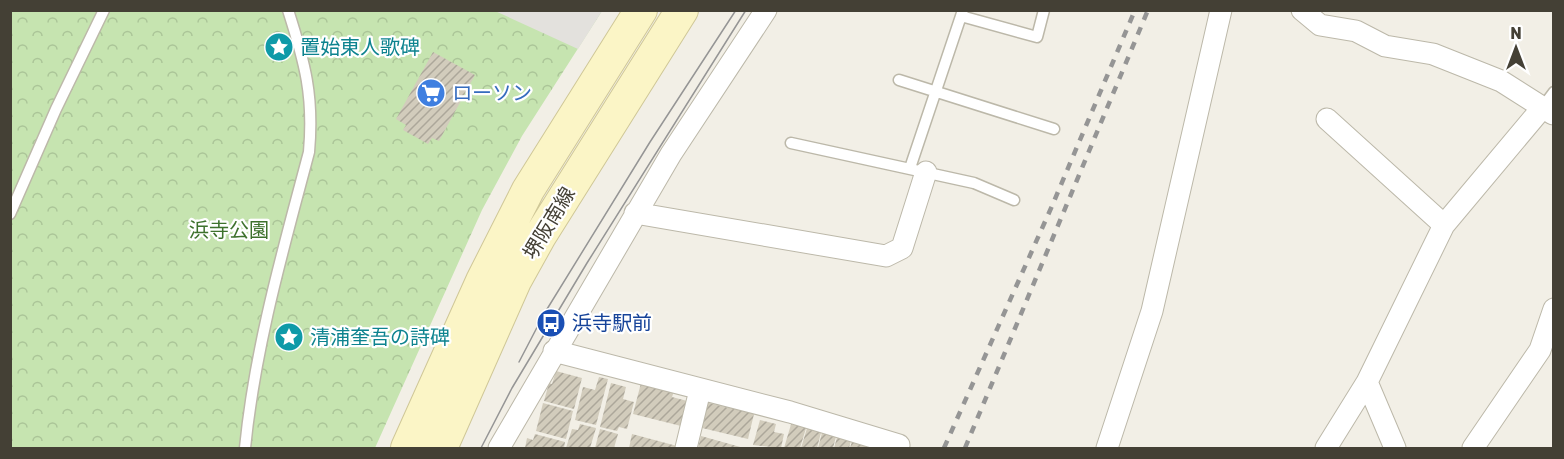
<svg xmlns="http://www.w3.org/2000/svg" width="1564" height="459" viewBox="0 0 1564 459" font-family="Rubik,'Noto Sans JP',sans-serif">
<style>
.park{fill:url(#park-crowns)}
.parking{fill:#e3e1dd}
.building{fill:url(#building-hatch)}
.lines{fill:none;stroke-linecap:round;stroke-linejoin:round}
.lane-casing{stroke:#bcb8a9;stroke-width:13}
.street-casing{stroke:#bcb8a9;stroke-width:23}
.secondary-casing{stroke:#cfc797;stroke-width:34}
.lane{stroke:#fff;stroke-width:10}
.street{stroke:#fff;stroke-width:21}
.secondary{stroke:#fbf5c6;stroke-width:32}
.tram{stroke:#959595;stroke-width:1.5}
.rail{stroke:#959595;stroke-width:4.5;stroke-dasharray:8 8;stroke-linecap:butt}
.labels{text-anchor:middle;stroke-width:4.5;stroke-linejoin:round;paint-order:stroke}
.culture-label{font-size:20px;fill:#0d838f;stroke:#fff;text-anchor:start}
.shop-label{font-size:20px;fill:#366cbe;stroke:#fff;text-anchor:start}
.street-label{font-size:20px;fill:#444035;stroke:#fff}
.park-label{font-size:20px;fill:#3e722d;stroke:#fff}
.transit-label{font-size:20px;fill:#164399;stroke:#fff;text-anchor:start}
</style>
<defs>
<pattern id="park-crowns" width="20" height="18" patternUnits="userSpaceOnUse" patternTransform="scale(1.5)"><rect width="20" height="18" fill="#c6e4b0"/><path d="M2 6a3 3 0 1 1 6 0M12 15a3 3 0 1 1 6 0" fill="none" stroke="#abc598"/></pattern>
<pattern id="building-hatch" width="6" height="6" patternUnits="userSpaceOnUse" patternTransform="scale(1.5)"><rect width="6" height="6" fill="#d2ccbc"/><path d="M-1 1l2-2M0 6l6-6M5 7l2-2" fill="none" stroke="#aca79a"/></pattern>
</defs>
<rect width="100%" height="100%" fill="#f2efe6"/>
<path class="park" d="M10 11H602L522 136 482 210 375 448H11Z"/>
<path class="parking" d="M495 11H602L578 49Z"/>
<path class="building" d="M433 52 475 75 439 141 432 138 428 144 403 130 406 125 396 119Z
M556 371 582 378 574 409 544 401 549 383 552 384Z
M599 377 608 379 596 425 575 420 583 387 595 390Z
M611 383 626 387 623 399 634 402 627 429 619 427 617 431 600 427Z
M641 383 674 391 672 397 691 402 685 427 633 414Z
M705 402 754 414 748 439 698 427Z
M543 403 573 411 566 439 536 431Z
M760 420 776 424 774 432 784 434 781 448 753 445Z
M792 421 807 425 800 448H784Z
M580 424 596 428 590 448H566L572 429 578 430Z
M808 425 822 429 817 448H801Z
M600 429 618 434 614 448H595Z
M823 429 837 433 833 448H818Z
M535 434 565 442 564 448H525L527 438 533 440Z
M632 434 677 446V448H629Z
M838 434 852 437 849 448H834Z
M701 436 744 448H698Z
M853 438 867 442 865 448H850Z"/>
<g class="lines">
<g class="lane-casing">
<path id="lane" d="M961 16 1037 37 1044 10
M899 80 1054 129
M1542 108 1554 92
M791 143 974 183 1014 200
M910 168 963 10
M10 214 56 109 104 10
M245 448C255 347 283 250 309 152 314 96 305 63 288 10"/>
</g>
<g class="street-casing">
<path id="street" d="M1302 10 1320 25 1356 31 1385 46 1433 54 1501 81 1553 114
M1327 119 1444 225
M635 213 886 256 902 248 926 172
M554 351 790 412 899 445
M499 448 671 154 766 10
M686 448 700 390
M1107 448 1152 311 1221 10
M1326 448 1367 382
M1395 448 1367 382 1444 225 1542 108
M1473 448 1540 350 1554 309"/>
</g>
<g class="secondary-casing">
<path id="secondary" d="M407 448 482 281 528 190 641 10
M441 448 515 281 540 236 682 10"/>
</g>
<use href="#lane" class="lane"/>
<use href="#street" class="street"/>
<use href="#secondary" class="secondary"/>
<path class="tram" d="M519 362 544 314 650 142 736 10
M481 448 512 388 587 263 746 10"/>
<path class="rail" d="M944 448 1052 206 1135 10
M965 448 1148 10"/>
</g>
<defs>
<g id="sight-disc" transform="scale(1.5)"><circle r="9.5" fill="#0f9aa8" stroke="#fff"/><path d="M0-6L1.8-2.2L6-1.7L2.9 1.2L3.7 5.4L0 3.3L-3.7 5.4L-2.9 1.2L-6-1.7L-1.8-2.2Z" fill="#fff"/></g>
<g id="supermarket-disc" transform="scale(1.5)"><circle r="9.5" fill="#3f7fe0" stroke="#fff"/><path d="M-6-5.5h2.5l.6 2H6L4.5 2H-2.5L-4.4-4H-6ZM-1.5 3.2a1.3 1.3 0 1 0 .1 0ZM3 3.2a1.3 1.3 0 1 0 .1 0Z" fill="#fff"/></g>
<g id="bus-disc" transform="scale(1.5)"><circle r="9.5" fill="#1a4fb4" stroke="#fff"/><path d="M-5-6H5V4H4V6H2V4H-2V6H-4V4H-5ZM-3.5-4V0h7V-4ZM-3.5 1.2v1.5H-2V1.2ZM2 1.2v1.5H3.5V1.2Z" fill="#fff"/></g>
</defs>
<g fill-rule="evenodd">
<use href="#sight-disc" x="279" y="47"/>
<use href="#supermarket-disc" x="431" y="93"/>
<use href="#bus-disc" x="551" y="323"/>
<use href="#sight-disc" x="289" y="337"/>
</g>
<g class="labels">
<g class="culture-label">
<text x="300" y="54">置始東人歌碑</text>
<text x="310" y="344">清浦奎吾の詩碑</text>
</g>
<g class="shop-label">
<text x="452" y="100">ローソン</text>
</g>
<g class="street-label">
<text transform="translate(549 223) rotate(-59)" y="7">堺阪南線</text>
</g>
<g class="park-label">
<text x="229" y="237">浜寺公園</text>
</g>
<g class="transit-label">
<text x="572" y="330">浜寺駅前</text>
</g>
</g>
<rect width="1564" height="459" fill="none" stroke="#444035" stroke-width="24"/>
<g transform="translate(1516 48)" stroke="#ffffff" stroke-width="4.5" paint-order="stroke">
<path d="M0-4.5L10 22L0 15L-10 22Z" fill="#444035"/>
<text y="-9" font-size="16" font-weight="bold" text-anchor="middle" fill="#444035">N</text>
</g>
</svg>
